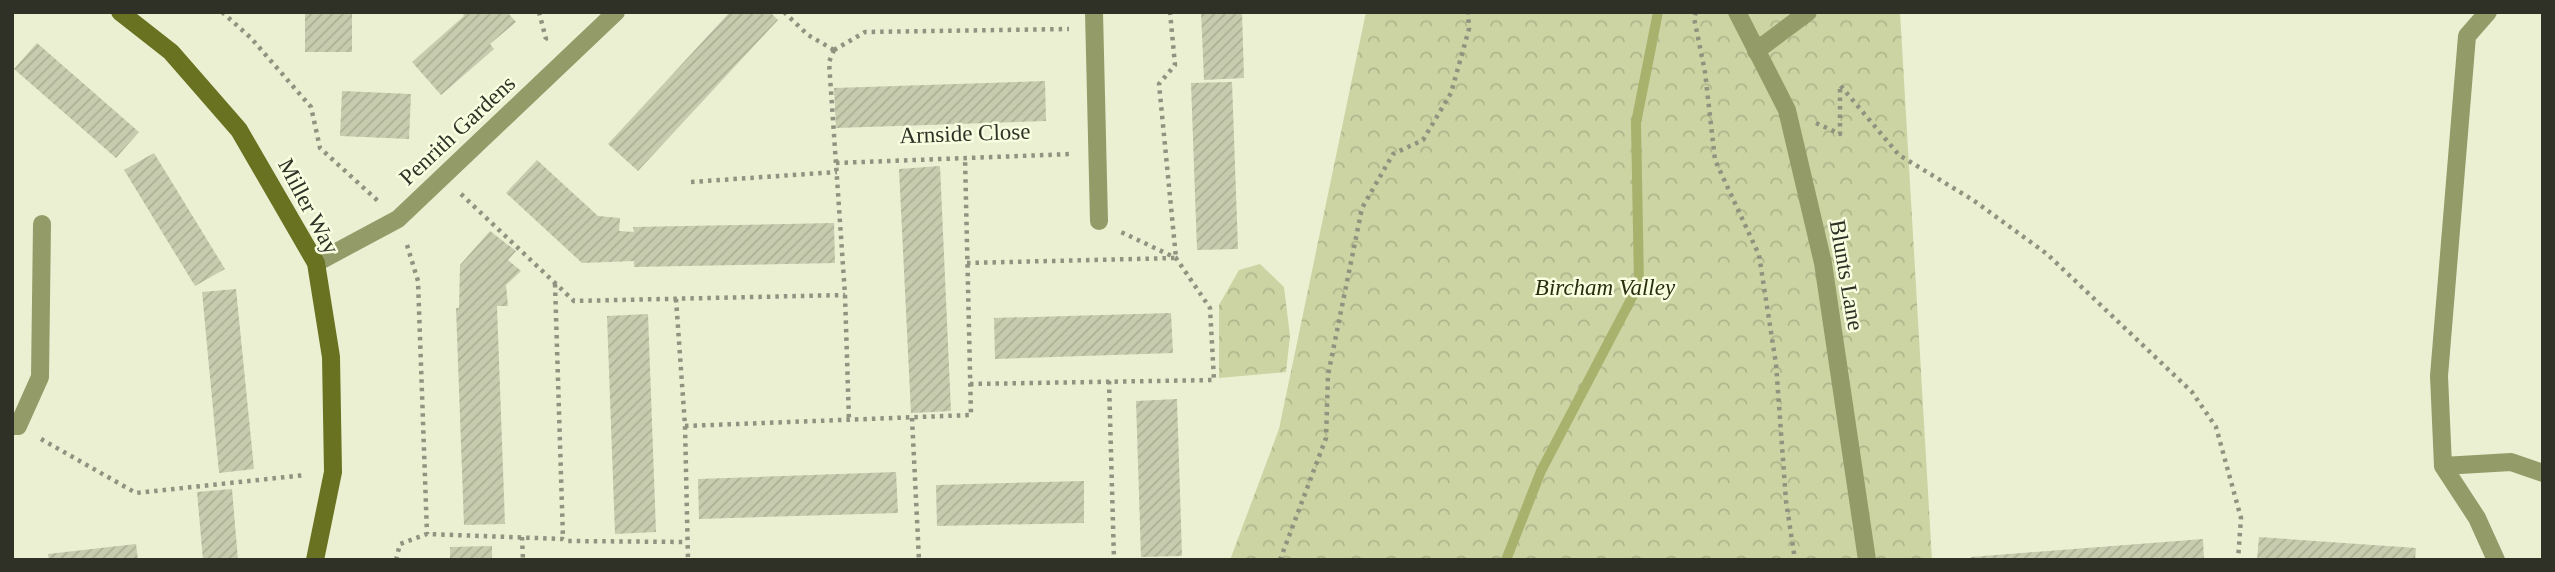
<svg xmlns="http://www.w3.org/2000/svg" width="2555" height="572" viewBox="0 0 2555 572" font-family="Georgia,serif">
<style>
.forest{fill:url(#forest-crowns)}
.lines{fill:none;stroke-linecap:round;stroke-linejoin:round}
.stream{stroke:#a8b26c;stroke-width:10}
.building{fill:url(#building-hatch)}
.path{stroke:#8f937f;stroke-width:4.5;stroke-dasharray:3.5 5;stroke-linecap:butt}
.lane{stroke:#939b69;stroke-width:18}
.street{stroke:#939b69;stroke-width:18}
.secondary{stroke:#697220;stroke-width:18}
.labels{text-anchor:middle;stroke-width:5;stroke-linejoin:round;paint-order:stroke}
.street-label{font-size:23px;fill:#2f3126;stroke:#f8fee0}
.park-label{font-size:23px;font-style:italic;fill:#2a2e0e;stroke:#f8fee0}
</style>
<defs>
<pattern id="forest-crowns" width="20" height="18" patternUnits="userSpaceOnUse" patternTransform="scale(1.75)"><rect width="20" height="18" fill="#ccd4a3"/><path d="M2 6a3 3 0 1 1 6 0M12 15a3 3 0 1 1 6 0" fill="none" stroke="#b0b68c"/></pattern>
<pattern id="building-hatch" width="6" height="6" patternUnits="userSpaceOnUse" patternTransform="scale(1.75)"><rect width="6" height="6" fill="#c7ccaf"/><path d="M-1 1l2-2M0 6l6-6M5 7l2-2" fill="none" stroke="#abb096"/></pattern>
</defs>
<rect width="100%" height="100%" fill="#ebf0d3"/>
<path class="forest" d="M1366 12H1900L1932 560H1230L1279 429Z
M1260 264 1284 287 1290 336 1286 372 1219 378V305L1239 270Z"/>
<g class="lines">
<path class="stream" d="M1506 560 1541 471 1639 284 1636 123 1658 12"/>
</g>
<path class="building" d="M305 12H352V52H305Z
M462 12H507L516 22 490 44 494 49 441 95 412 62 464 16Z
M730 12H770L778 20 638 171 608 144Z
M1201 12H1242L1244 78 1204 80Z
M37 43 139 132 116 158 14 69Z
M1045 81 1046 121 836 128 834 88Z
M1232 82 1238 249 1197 250 1191 83Z
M342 91 411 94 409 139 340 136Z
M154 153 225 269 195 286 124 170Z
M537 160 598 216 620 218 619 231 634 232 633 227 834 223 835 263 634 267V261L582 263 506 193Z
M940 166 951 411 911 413 899 169Z
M490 231 516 251 508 260 521 271 506 285 508 306H497L505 524 464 525 456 308H459L460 265Z
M236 289 254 469 219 473 202 292Z
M1171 313 1173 353 995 359 994 318Z
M648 314 656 532 615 534 607 316Z
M1177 399 1182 556 1141 557 1136 401Z
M896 472 898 513 699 519 698 479Z
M1084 481V523L937 526 936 485Z
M232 489 238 560H203L197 492Z
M2259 537 2416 548 2415 560H2257Z
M2203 539 2204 560H1971V557Z
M136 544 138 560H49L48 554Z
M492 546V560H450V547Z"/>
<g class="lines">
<path class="path" d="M222 12 251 38 311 107 320 148 378 201
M539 12 546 39 543 42
M784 12 808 35 834 50
M1696 12 1694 18 1705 72 1715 160 1759 255 1776 364 1786 501 1795 560
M834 50 829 62 845 295 849 421
M834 50 865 32 1069 29
M1816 123 1840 134V85L1899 155 1973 200 2047 254 2192 392 2216 427 2241 518 2238 560
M836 163 1072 154
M691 182 837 172
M461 194 574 301 845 295
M407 245 418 281 427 534
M967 263 1176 258 1159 84 1175 65 1170 12
M555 284 563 539
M676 299 685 426 688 560
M1109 381 1114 560
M970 384 1214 380 1210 308 1176 258 1121 232
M912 418 919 560
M685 426 971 415 965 158
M41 439 136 493 305 475
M522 537 523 560
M396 560 400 544 427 534 563 539 568 541 687 542
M1280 560 1326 438 1328 375 1362 208 1393 154 1423 140 1451 93 1469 29 1468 12"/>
<path class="lane" d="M2488 12 2467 36 2439 376 2443 466 2477 518 2496 560
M1756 51 1808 12
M2443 466 2511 462 2543 473"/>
<path class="street" d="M1094 12 1099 221
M1737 12 1787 110 1823 263 1867 560
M316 263 398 219 616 12
M12 426H18L40 377 42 224"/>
<path class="secondary" d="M120 12 171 52 239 130 316 263 331 357 333 472 315 560"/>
</g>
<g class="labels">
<g class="street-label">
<text transform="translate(457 130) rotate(-43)" y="8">Penrith Gardens</text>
<text transform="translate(965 133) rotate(-2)" y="8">Arnside Close</text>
<text transform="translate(309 206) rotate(62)" y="8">Miller Way</text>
<text transform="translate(1847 275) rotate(80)" y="8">Blunts Lane</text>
</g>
<g class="park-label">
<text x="1605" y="295">Bircham Valley</text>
</g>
</g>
<rect width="2555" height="572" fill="none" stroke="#2f3126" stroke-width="28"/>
</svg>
